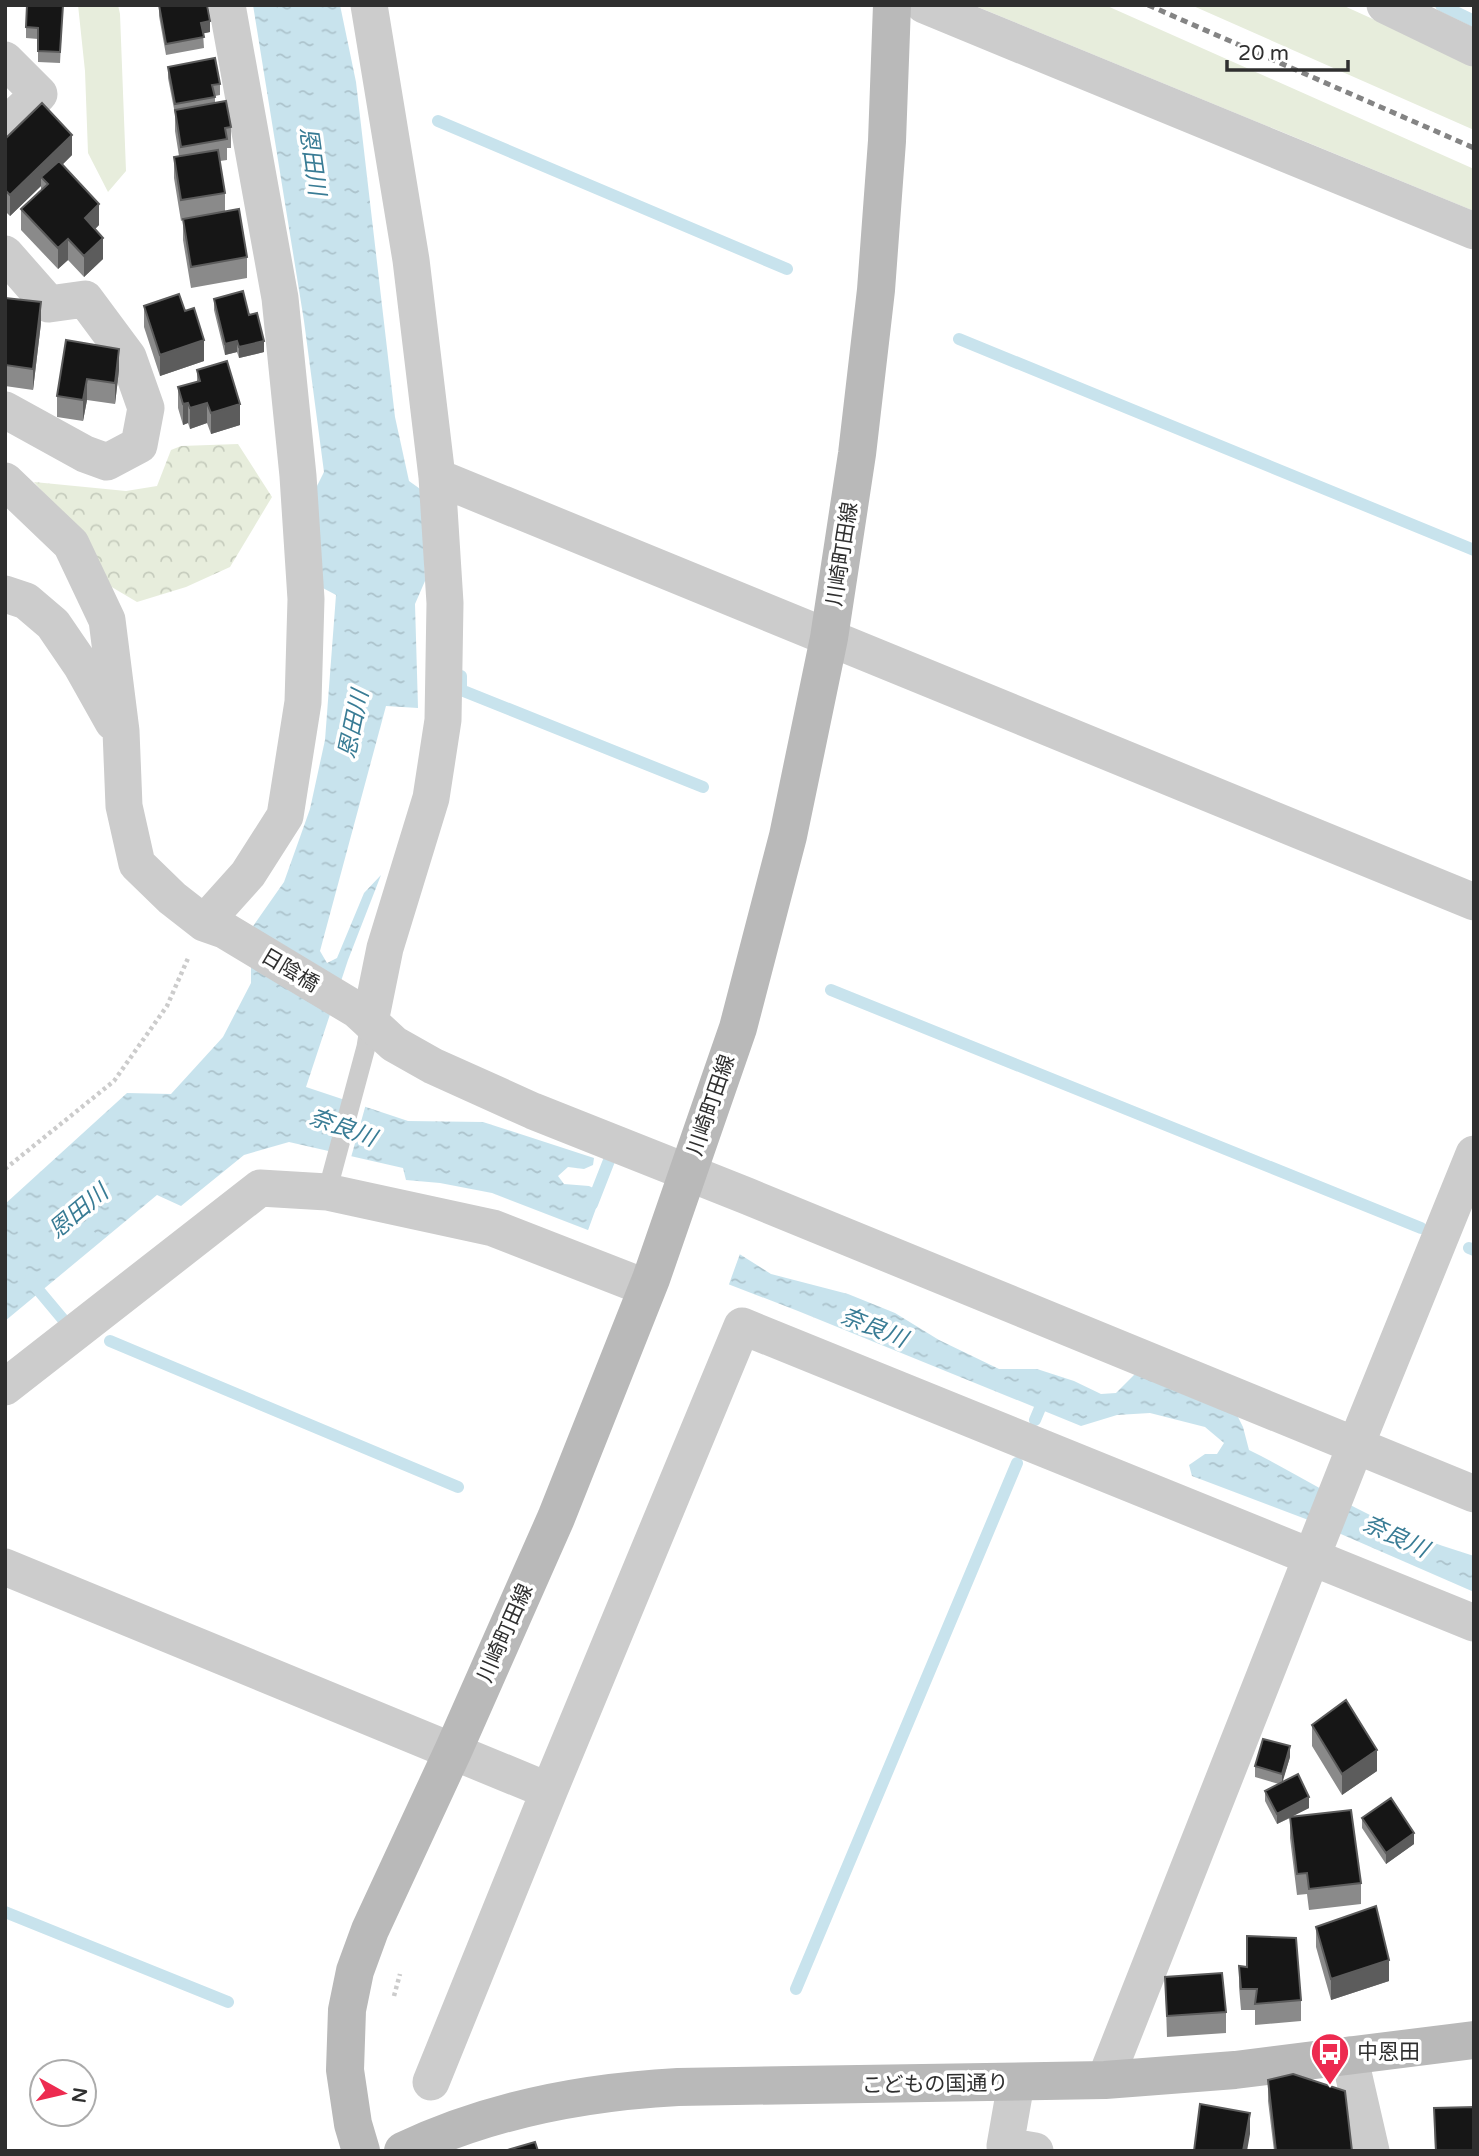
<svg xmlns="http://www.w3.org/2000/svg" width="1479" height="2156" viewBox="0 0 1479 2156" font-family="'Varela Round','Noto Sans JP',sans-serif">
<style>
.grass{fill:#e7eddc}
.forest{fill:url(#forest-crowns)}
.water{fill:url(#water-ripples)}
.pier{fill:#fff}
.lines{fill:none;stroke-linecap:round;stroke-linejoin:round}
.stream{stroke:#c8e3ed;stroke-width:12}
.path{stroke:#ccc;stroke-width:4.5;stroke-dasharray:3.5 3.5;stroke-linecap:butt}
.lane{stroke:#ccc;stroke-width:19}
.street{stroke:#ccc;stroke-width:37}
.secondary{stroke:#b9b9b9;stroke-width:38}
.rail{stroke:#848484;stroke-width:5;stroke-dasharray:7 5;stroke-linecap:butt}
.wall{fill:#8a8a8a}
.shaded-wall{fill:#5c5c5c}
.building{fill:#161616;stroke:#5c5c5c;stroke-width:2}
.labels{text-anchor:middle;stroke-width:7;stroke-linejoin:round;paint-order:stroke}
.street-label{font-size:21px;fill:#2f2f2f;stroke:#fff}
.poi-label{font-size:21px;fill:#2f2f2f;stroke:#fff;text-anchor:start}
.water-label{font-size:23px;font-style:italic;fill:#397c95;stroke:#fff}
</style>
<defs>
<pattern id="forest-crowns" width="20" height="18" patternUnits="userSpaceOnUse" patternTransform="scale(1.75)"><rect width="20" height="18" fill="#e7eddc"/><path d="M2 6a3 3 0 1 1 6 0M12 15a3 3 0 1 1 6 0" fill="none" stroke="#c6ccbd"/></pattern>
<pattern id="water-ripples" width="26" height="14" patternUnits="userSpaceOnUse" patternTransform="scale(1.75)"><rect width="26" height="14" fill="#c8e3ed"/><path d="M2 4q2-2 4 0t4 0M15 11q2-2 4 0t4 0" fill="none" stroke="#acc3cc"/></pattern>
</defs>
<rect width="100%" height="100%" fill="#fff"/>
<path class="grass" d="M78 5H118L120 14 126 171 108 192 88 153 85 71Z
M973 5H1105L1474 169V211Z
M1191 5H1342L1474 65V130Z"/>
<path class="forest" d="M238 444 272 497 230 567 186 587 137 602 110 586 85 539 34 482 126 491 157 486 171 450 181 446Z"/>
<path class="water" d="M253 5H340L356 82 395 417 409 481 423 491 425 581 415 604 418 708 386 706 320 951 327 963 337 958 364 893 381 875 348 960 306 1087 408 1121 483 1122 594 1158 593 1165 584 1169 568 1167 558 1176 564 1184 589 1186 616 1199 655 1223 733 1250 771 1274 848 1294 895 1313 939 1340 999 1369H1037L1074 1381 1101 1394 1116 1393 1136 1373 1236 1413 1243 1427 1249 1450C1290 1470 1328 1494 1368 1514 1402 1532 1438 1545 1474 1556V1592L1311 1521 1192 1476 1189 1465 1205 1454H1217L1224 1443 1205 1427 1150 1413 1117 1415 1081 1426 798 1311 492 1193 440 1183 406 1180 403 1168 289 1142 244 1155 181 1206 157 1195 5 1321V1204L127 1093 171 1094 223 1037 251 983V929L284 882 310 809 325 740 336 595 321 587 313 494 324 472 304 321Z"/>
<path class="pier" d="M344 1096 366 1104 350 1161 328 1156Z
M603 1189 657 1220 707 1231 741 1251 728 1287 587 1233Z"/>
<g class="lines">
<path class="stream" d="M1441 5 1474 21
M438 121 787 269
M959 339 1474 550
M461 676V690L703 787
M831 990 1421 1228
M592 1204 610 1158
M1469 1248 1474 1250
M30 1280 66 1323
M110 1341 458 1487
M1035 1420 1045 1396
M5 1912 228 2002
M796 1989 1017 1463"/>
<path class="path" d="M5 1169 114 1081 167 1006 189 956
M394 1996 400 1974"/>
<path class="lane" d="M327 1192 366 1047 370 1022"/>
<path class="street" d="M369 5 411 260 437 477 445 603 443 720 431 798 385 948 370 1022
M924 5 1474 231
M1385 5 1474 48
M5 60 39 94 5 126
M5 254 49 304 85 299 128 357 146 408 139 445 107 462 85 454 5 410
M437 477 1474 902
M5 481 71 544 107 620 121 731 124 806 137 864 172 898 204 923 224 930 357 1010 394 1044 433 1066 533 1111 747 1196 1474 1494
M5 594 26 601 53 624 81 665 113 722
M204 923 248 874 285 816 303 702 306 599 298 476 280 298 227 5
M5 1387 260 1188 327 1192 493 1228 647 1288
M5 1567 549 1791
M1349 2055 1371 2151
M1105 2080 1355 1447 1474 1154
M431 2082 549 1791 742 1326 1474 1623
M1016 2083 1005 2146 1035 2151"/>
<path class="secondary" d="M361 2151 353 2124 345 2070 347 2010 355 1971 370 1930 453 1751 556 1518 651 1279 738 1028 788 836 829 638 857 454 876 290 887 141 892 5
M403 2151C489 2110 584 2092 678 2087L1105 2080 1235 2070 1474 2040"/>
<path class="rail" d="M1148 5 1474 148"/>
</g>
<path class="wall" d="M63 5 60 63 38 62V39L26 38V27Z
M159 5 210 32 203 33 204 48 166 55 159 16Z
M168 67 220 84V95L215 96V103L231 127V148H227V160L220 161 225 193V211L247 257V278L191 288 183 240V220L181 221 174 178V157L179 156 175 131V114L168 78Z
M5 139 72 155 62 165 99 225 95 229 103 259 84 277 68 260 58 269 21 230V209L41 191V186L10 216 5 211Z
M5 298 41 323 33 390 5 386Z
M214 299 249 315 264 352 239 358 237 352 225 355 214 310Z
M144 306 185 311 204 361 160 376 144 327Z
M66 340 119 370 115 404 87 400 83 421 57 417V396Z
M197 370 240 425 211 434 207 423 190 429 188 423 183 425 178 408V387L197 382Z
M1312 1725 1377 1771 1342 1795 1312 1746Z
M1290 1757 1282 1782 1309 1808 1291 1817 1361 1883V1904L1309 1910 1307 1894 1297 1895 1290 1838V1818L1277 1824 1265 1801V1791L1279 1784 1255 1777V1766Z
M1362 1818 1414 1844 1386 1864 1362 1828Z
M1316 1927 1389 1981 1331 2000 1316 1947Z
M1239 1966 1301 2000V2021L1255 2025V2010H1241L1239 1987Z
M1165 1977 1226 2012V2033L1167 2037Z
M1268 2080 1352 2151H1274L1268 2101Z
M1434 2108 1474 2151H1435Z"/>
<path class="shaded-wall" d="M210 21V32L201 34V23Z
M72 135V155L45 182 41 177V186L10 216V195Z
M99 204V225L85 239V218Z
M103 238V259L84 277V256Z
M68 239V260L58 269V248Z
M41 302V323L33 390V369Z
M204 340V361L160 376V355Z
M237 341V352L225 355V344Z
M264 341V352L239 358V347Z
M119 349V370L115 404V383Z
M87 379V400L83 421V400Z
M188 403V423L183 425V404Z
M207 403V423L190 429V408Z
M240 404V425L211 434V413Z
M1290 1746V1757L1282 1784V1774Z
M1377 1750V1771L1342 1795V1774Z
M1309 1797V1808L1277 1824V1814Z
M1414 1833V1844L1386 1864V1853Z
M1389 1960V1981L1331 2000V1979Z
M1250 2113V2134L1247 2151H1243Z"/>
<path class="building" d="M27 5H63L60 52 38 51V28L26 27Z
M159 5H207L210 21 201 23 204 37 166 44Z
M215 58 220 84 212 85 215 97 175 104 168 67Z
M226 101 231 127 225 128 227 139 181 147 175 110Z
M42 103 72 135 10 195 5 190V139Z
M218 150 225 193 181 200 174 157Z
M59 161 99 204 85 218 103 238 84 256 68 239 58 248 21 209 48 184 41 177Z
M239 209 247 257 191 267 183 219Z
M243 291 249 315 257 313 264 341 239 347 237 341 225 344 214 299Z
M179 294 185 311 194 308 204 340 160 355 144 306Z
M5 298 41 302 33 369 5 365Z
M66 340 119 349 115 383 87 379 83 400 57 396Z
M227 361 240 404 211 413 207 403 190 408 188 403 183 404 178 387 200 381 197 370Z
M1346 1700 1377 1750 1342 1774 1312 1725Z
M1263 1739 1290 1746 1282 1774 1255 1766Z
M1298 1774 1309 1797 1277 1814 1265 1791Z
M1391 1798 1414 1833 1386 1853 1362 1818Z
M1351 1810 1361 1883 1309 1889 1307 1873 1297 1874 1290 1817Z
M1376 1906 1389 1960 1331 1979 1316 1927Z
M1247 1936 1296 1938 1301 2000 1255 2004 1257 1989H1241L1239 1966 1247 1967Z
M1222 1973 1226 2012 1167 2016 1165 1977Z
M1293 2074 1345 2091 1352 2151H1276L1268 2080Z
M1200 2104 1250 2113 1243 2151H1194Z
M1474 2107V2151H1436L1434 2108Z
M535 2142 538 2151H504Z"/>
<defs>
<g id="bus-pin" transform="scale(2.0125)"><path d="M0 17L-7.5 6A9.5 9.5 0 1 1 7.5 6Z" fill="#ed2b50" stroke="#fff"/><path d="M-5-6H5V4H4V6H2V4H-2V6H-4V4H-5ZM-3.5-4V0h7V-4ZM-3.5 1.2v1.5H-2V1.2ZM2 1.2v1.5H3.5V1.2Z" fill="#fff"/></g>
</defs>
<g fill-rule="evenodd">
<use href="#bus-pin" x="1330" y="2052"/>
</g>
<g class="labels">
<g class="street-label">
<text transform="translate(842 554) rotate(-81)" y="7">川崎町田線</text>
<text transform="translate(290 970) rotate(31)" y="7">日陰橋</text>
<text transform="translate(711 1105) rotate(-71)" y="7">川崎町田線</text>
<text transform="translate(505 1633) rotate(-66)" y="7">川崎町田線</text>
<text transform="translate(935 2084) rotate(-1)" y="7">こどもの国通り</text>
</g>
<g class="poi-label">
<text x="1357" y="2059">中恩田</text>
</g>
<g class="water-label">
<text transform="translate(313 161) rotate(82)" y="8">恩田川</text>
<text transform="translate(353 724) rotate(-78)" y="8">恩田川</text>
<text transform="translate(343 1127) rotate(20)" y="8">奈良川</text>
<text transform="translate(78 1211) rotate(-40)" y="8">恩田川</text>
<text transform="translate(874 1327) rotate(22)" y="8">奈良川</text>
<text transform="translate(1396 1536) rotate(25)" y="8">奈良川</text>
</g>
</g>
<rect width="1479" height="2156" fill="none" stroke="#2f2f2f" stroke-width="14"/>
<g transform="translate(63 2093) rotate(98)"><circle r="33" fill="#ffffff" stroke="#acacac" stroke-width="2"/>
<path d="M0-5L12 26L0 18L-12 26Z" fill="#ed2b50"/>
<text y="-10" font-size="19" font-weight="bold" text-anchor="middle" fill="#2f2f2f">N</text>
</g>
<path d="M1227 60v10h121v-10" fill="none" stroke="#2f2f2f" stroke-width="3.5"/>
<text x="1238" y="60" font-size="21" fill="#2f2f2f" stroke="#ffffff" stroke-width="5" paint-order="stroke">20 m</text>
</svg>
